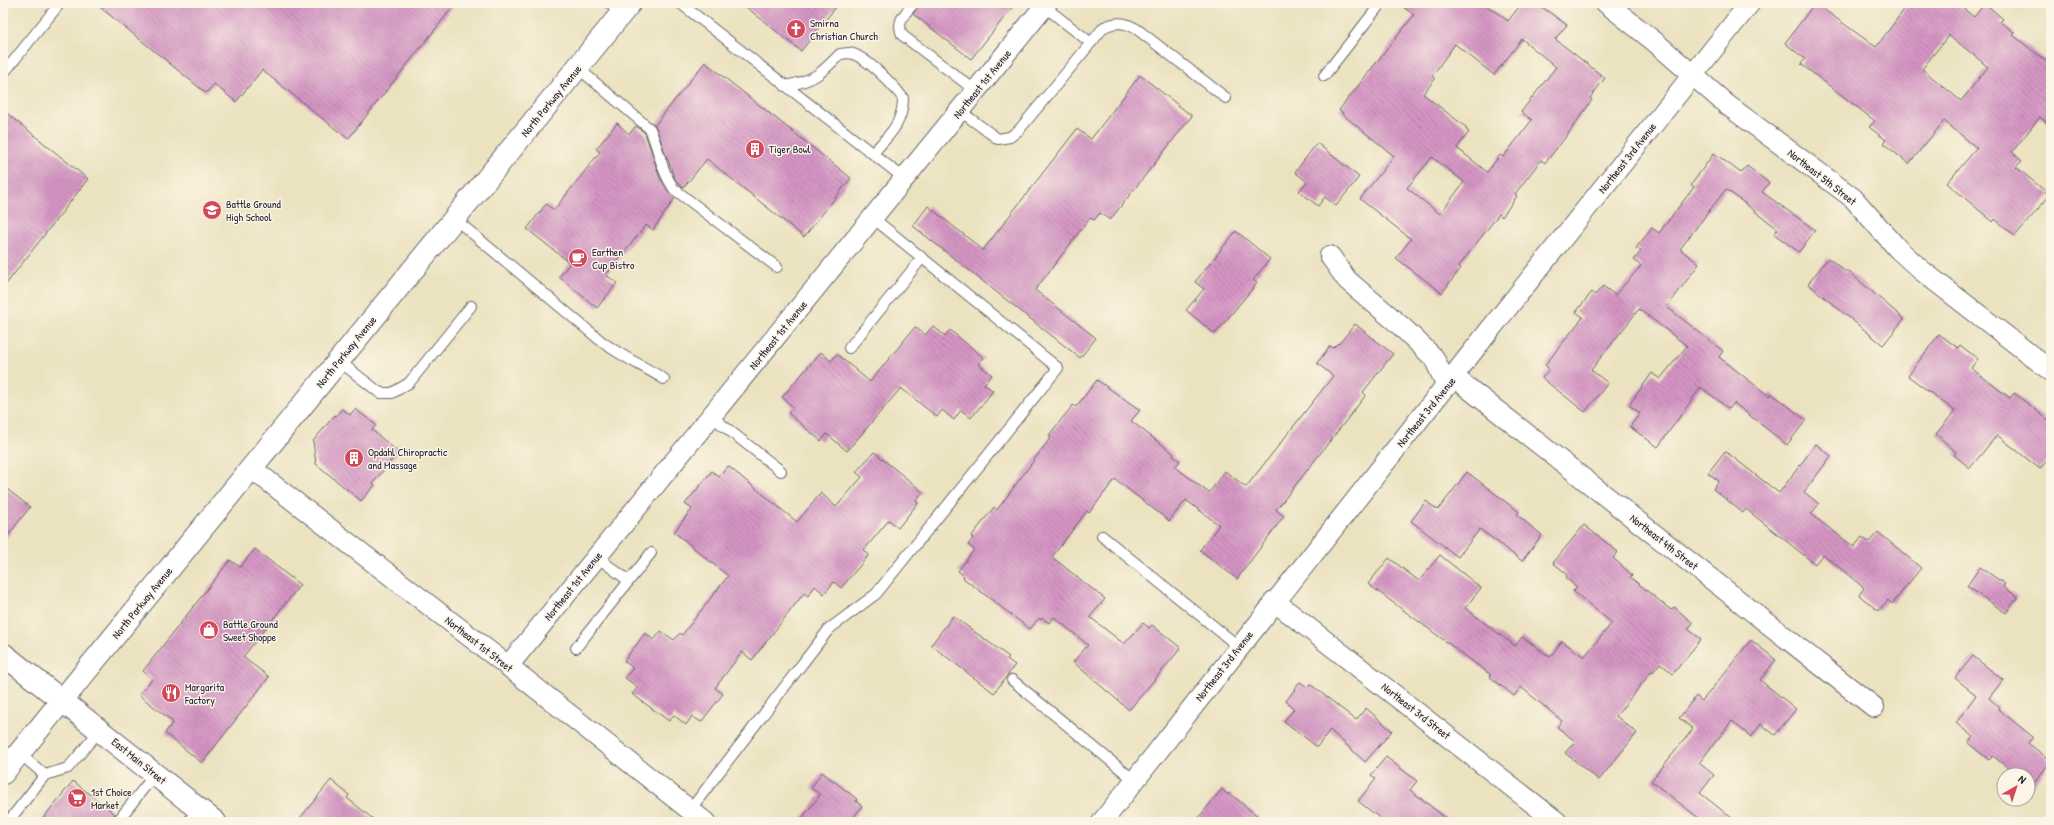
<svg xmlns="http://www.w3.org/2000/svg" width="2054" height="825" viewBox="0 0 2054 825" font-family="'Patrick Hand',sans-serif">
<style>
.building{fill:url(#building-back-hatch);fill-rule:evenodd}
.lines{fill:none;stroke-linecap:round;stroke-linejoin:round}
.lane-casing{stroke:#68656a;stroke-width:12}
.street-casing{stroke:#68656a;stroke-width:22}
.secondary-casing{stroke:#68656a;stroke-width:24}
.lane{stroke:#fff;stroke-width:10}
.street{stroke:#fff;stroke-width:20}
.secondary{stroke:#fff;stroke-width:22}
.labels{text-anchor:middle;stroke-width:3;stroke-linejoin:round;paint-order:stroke}
.poi-label{font-size:11px;fill:#22223b;stroke:#fcf5e5;text-anchor:start}
.street-label{font-size:11px;fill:#22223b;stroke:#fcf5e5}
</style>
<defs>
<pattern id="building-back-hatch" width="6" height="6" patternUnits="userSpaceOnUse"><rect width="6" height="6" fill="#d494c3"/><path d="M-1 5l2 2M0 0l6 6M5-1l2 2" fill="none" stroke="#ac78a0"/></pattern>
</defs>
<rect width="100%" height="100%" fill="#fcf5e5"/>
<filter id="ink" filterUnits="userSpaceOnUse"><feTurbulence type="fractalNoise" baseFrequency=".025" numOctaves="2"/><feDisplacementMap in="SourceGraphic" scale="8" xChannelSelector="R" yChannelSelector="G"/><feConvolveMatrix kernelMatrix="1 2 1 2 8 2 1 2 1" color-interpolation-filters="sRGB"/></filter>
<filter id="wash" filterUnits="userSpaceOnUse"><feTurbulence type="fractalNoise" baseFrequency=".012" numOctaves="4" result="noise"/><feDisplacementMap in="SourceGraphic" scale="16" xChannelSelector="R" yChannelSelector="G"/><feGaussianBlur stdDeviation="0.9" result="paint"/><feColorMatrix in="noise" values="0 0 0 0 0 0 0 0 0 0 0 0 0 0 0 0 0 1.4 0 .05"/><feComposite in="paint" operator="in"/></filter>
<g filter="url(#wash)">
<rect width="100%" height="100%" fill="#ebe2c0"/>
<g id="blocks">
<path class="building" d="M95 3H456L348 139 262 70 236 102 214 84 206 93Z
M741 3H839L801 51Z
M920 3H1016L971 59 913 14Z
M1398 3H1483L1508 21 1522 3H1536L1567 25 1555 39 1605 78 1590 98 1592 100 1565 138 1545 163 1541 160 1515 194 1517 196 1502 217 1499 214 1459 266 1461 268 1442 293 1396 258 1411 239 1360 199 1394 156 1342 114 1343 113 1339 110 1414 15ZM1522 39 1556 67 1521 112 1532 120 1503 157 1500 155 1487 172 1457 148 1469 132 1466 130 1467 128 1423 94 1435 79 1432 76 1455 44 1494 75ZM1432 157 1464 182 1440 214 1407 188Z
M1815 3 1876 47 1909 3H1956L1974 17 1985 3 2003 19 2000 22 2015 33 2013 35 2051 65V126L2040 117 2012 152 2022 161 2016 167 2050 195 2015 236 1995 219 1993 222 1947 183 1977 148 1944 121 1909 164 1883 143 1886 140 1869 127 1875 121 1801 64 1805 59 1785 43ZM1949 35 1988 67 1961 101 1922 69Z
M705 62 851 178 804 237 707 159 683 188 675 179 655 125Z
M1140 75 1192 116 1110 220 1100 213 1094 220 1090 218 1035 290 1096 338 1080 358 913 226 928 206 983 250 1077 129 1091 139Z
M3 110 88 179 3 288Z
M617 123 629 134 636 126 645 133 660 178 669 192 675 198 653 230 646 225 606 275 617 283 597 308 559 277 570 263 527 229 546 204 554 210 600 152 596 149Z
M1317 143 1359 177 1336 206 1325 197 1318 206 1299 191 1307 182 1295 172Z
M1714 153 1741 173 1747 166 1769 183 1762 192 1815 230 1799 252 1774 234 1778 229 1726 189 1680 249 1699 264 1667 307 1723 351 1719 357 1769 396 1771 393 1806 420 1787 445 1734 403 1729 409 1701 387 1658 447 1630 427 1640 413 1629 405 1652 373 1660 379 1687 346 1639 309 1591 370 1608 383 1585 412 1542 378 1549 369 1545 365 1583 317 1576 312 1592 292 1595 295 1603 286 1615 295 1641 266 1634 260 1641 251 1636 248 1652 228 1659 233 1694 187 1691 185Z
M1236 231 1270 259 1253 280 1257 283 1215 334 1186 310 1204 289 1195 282Z
M1828 258 1846 272 1847 270 1904 319 1883 345 1808 284Z
M1355 324 1393 354 1363 392 1366 395 1276 510 1284 516 1237 579 1200 550 1219 525 1186 500 1169 521 1115 479 1089 513 1087 511 1052 557 1105 599 1090 617 1124 644 1143 623 1149 628 1152 625 1181 648 1129 710 1073 662 1088 645 1054 617 1049 623 1042 618 1041 620 1039 618 1030 629 963 578 964 576 958 571 974 550 968 545 973 538 971 537 994 507 997 510 1051 437 1049 435 1073 405 1076 407 1097 380 1140 410 1131 421 1174 454 1173 456 1180 461 1175 467 1209 493 1225 471 1246 487 1333 376 1317 363 1330 346 1333 348 1338 343 1339 344Z
M933 326 945 336 950 330 984 358 978 364 992 375 984 384 993 391 971 418 961 410 954 420 942 410 937 417 901 388 847 451 827 434 821 441 788 413 793 407 782 397 821 352 831 361 837 354 870 382 915 327 925 335Z
M1939 334 1958 348 1960 345 1978 359 1971 368 2010 398 2014 393 2051 422V455L2040 469 1997 435 1970 468 1954 455 1956 452 1936 434 1955 411 1908 376Z
M342 409 350 415 355 409 376 425 372 430 398 452 373 483 375 485 361 501 316 464 313 441 335 415 336 416Z
M1816 444 1831 456 1804 492 1819 504 1811 514 1854 547 1862 537 1869 542 1878 532 1921 568 1892 604 1888 600 1878 611 1859 595 1864 588 1823 554 1815 564 1746 509 1743 513 1713 489 1719 481 1708 473 1725 451 1779 493Z
M874 452 923 492 916 501 918 503 898 528 889 520 864 550 869 555 841 588 834 582 824 594 815 586 808 596 804 593 752 660 742 652 715 688 723 694 701 722 692 716 686 725 674 715 669 721 632 694 638 687 625 678 633 668 624 661 645 633 654 640 661 631 674 640 680 633 682 635 728 576 674 532 692 509 685 504 712 471 719 477 728 466 797 522 821 493 836 507 862 477 856 472Z
M1467 472 1519 512 1517 515 1542 535 1522 561 1480 529 1458 557 1411 521 1426 501 1438 510Z
M3 486 30 507 3 542Z
M1584 525 1618 552 1613 558 1632 575 1630 577 1671 610 1674 607 1693 623 1688 629 1701 639 1673 674 1660 663 1653 672 1652 671 1616 716 1637 733 1599 780 1565 753 1575 741 1557 727 1562 721 1521 687 1514 696 1490 677 1491 675 1368 584 1389 558 1419 581 1440 555 1481 588 1465 608 1515 646 1522 637 1550 657 1562 641 1584 657 1612 623 1573 591 1577 587 1567 579 1566 573 1553 563Z
M255 549 300 585 243 657 269 677 202 763 165 733 173 722 139 695 152 679 143 671 230 560 240 567Z
M1980 567 2005 584 2003 587 2018 597 2006 613 1967 586Z
M953 616 1009 657 1007 659 1015 665 994 693 931 645Z
M1751 640 1776 660 1760 680 1796 709 1775 735 1761 724 1751 737 1732 721 1699 763 1714 775 1700 793 1737 822H1704L1651 781 1693 729 1679 718 1696 696 1702 701Z
M1973 656 2003 680 1989 698 1999 707 1998 709 2033 737 2028 743 2051 761 2031 787 2028 784V775H2017L1993 756 1989 760 1968 743 1973 737 1956 723 1976 695 1955 678Z
M1300 682 1307 687 1310 684 1356 720 1366 708 1392 731 1365 762 1330 730 1317 747 1284 721 1294 709 1286 701Z
M1386 757 1417 781 1410 790 1451 822H1385L1358 801 1376 779 1371 775Z
M822 772 857 799 856 801 862 806 850 822H799L820 795 811 788Z
M331 780 349 795 347 798 377 822H297Z
M73 781 115 814 111 822H40Z
M1222 789 1228 795 1229 793 1265 822H1195Z"/>
</g>
</g>
<g filter="url(#ink)">
<use href="#blocks" fill-opacity="0" stroke="#68656a" stroke-width="1"/>
<g class="lines">
<g class="lane-casing">
<path id="lane" d="M609 3 622 14
M680 3 905 179
M914 3C905 14 896 20 902 35L976 91
M1045 7 1091 43
M578 68 650 129C659 149 661 171 674 189L777 267
M3 74 60 3
M1324 76 1381 3
M785 86C813 81 821 74 840 54 843 54 846 53 849 53 865 55 894 86 903 98 903 124 889 135 873 153
M960 111 998 139 1010 137 1019 130 1104 27C1117 21 1125 22 1138 30L1226 98
M455 219 601 341C621 356 643 366 664 379
M849 348 922 258
M339 361 380 393H392L409 383 471 306
M711 416 781 471
M1102 536 1238 646
M597 557 629 581
M576 648 651 553
M1012 680 1134 780
M19 753 45 775
M690 810 829 629 876 594 1058 368 873 218
M8 822 45 775 68 768 100 730
M117 822 155 774
M188 822 199 809"/>
</g>
<g class="street-casing">
<path id="street" d="M1606 3 1655 42 1726 104 1853 198 1898 249 1921 270 2051 371
M1330 256 1347 280 1401 326 1434 358 1447 386
M1454 377 1874 707
M251 468 508 666 705 822
M1274 601 1557 822
M508 666 1047 3
M1102 822C1316 548 1533 275 1750 3"/>
</g>
<g class="secondary-casing">
<path id="secondary" d="M3 654 215 822
M3 773 630 3"/>
</g>
<use href="#lane" class="lane"/>
<use href="#street" class="street"/>
<use href="#secondary" class="secondary"/>
</g>
</g>
<defs>
<g id="church-disc" transform="scale(1)"><circle r="9.5" fill="#d1495b" stroke="#fcf5e5"/><path d="M-1.2-6h2.4v3.5h3.3v2.4h-3.3V6h-2.4V-.1h-3.3v-2.4h3.3Z" fill="#fff"/></g>
<g id="building-disc" transform="scale(1)"><circle r="9.5" fill="#d1495b" stroke="#fcf5e5"/><path d="M-4-6H4V6H1V3H-1V6H-4ZM-2.5-4.3h1.7v1.8h-1.7ZM.8-4.3h1.7v1.8H.8ZM-2.5-1h1.7V.8h-1.7ZM.8-1h1.7V.8H.8Z" fill="#fff"/></g>
<g id="school-disc" transform="scale(1)"><circle r="9.5" fill="#d1495b" stroke="#fcf5e5"/><path d="M0-5L7-2L0 1L-7-2ZM-4 1L0 2.5L4 1V4Q0 6-4 4Z" fill="#fff"/></g>
<g id="cafe-disc" transform="scale(1)"><circle r="9.5" fill="#d1495b" stroke="#fcf5e5"/><path d="M-5.5-4.5H6V0H3Q3 3.5 0 3.5H-2.5Q-5.5 3.5-5.5 0ZM3-3.2v2h1.7v-2ZM-6 4.5H4V6H-6Z" fill="#fff"/></g>
<g id="shop-disc" transform="scale(1)"><circle r="9.5" fill="#d1495b" stroke="#fcf5e5"/><path d="M-5-2.5h2.3a2.7 3.5 0 0 1 5.4 0H5L5.5 6h-11ZM-1.5-2.5h3a1.5 2.3 0 0 0-3 0Z" fill="#fff"/></g>
<g id="restaurant-disc" transform="scale(1)"><circle r="9.5" fill="#d1495b" stroke="#fcf5e5"/><path d="M-5-6h1v4h1v-4h1v4h1v-4h1v5L-1.5 .5V6h-2V.5L-5-1ZM5-6V6H3V1.5H1.5Q1.5-4 5-6Z" fill="#fff"/></g>
<g id="supermarket-disc" transform="scale(1)"><circle r="9.5" fill="#d1495b" stroke="#fcf5e5"/><path d="M-6-5.5h2.5l.6 2H6L4.5 2H-2.5L-4.4-4H-6ZM-1.5 3.2a1.3 1.3 0 1 0 .1 0ZM3 3.2a1.3 1.3 0 1 0 .1 0Z" fill="#fff"/></g>
</defs>
<g fill-rule="evenodd">
<use href="#church-disc" x="796" y="29"/>
<use href="#building-disc" x="755" y="149"/>
<use href="#school-disc" x="212" y="210"/>
<use href="#cafe-disc" x="578" y="258"/>
<use href="#building-disc" x="354" y="458"/>
<use href="#shop-disc" x="209" y="630"/>
<use href="#restaurant-disc" x="171" y="693"/>
<use href="#supermarket-disc" x="77" y="798"/>
</g>
<g class="labels">
<g class="poi-label">
<text x="810" y="27">Smirna<tspan x="810" dy="13">Christian Church</tspan></text>
<text x="769" y="153">Tiger Bowl</text>
<text x="226" y="208">Battle Ground<tspan x="226" dy="13">High School</tspan></text>
<text x="592" y="256">Earthen<tspan x="592" dy="13">Cup Bistro</tspan></text>
<text x="368" y="456">Opdahl Chiropractic<tspan x="368" dy="13">and Massage</tspan></text>
<text x="223" y="628">Battle Ground<tspan x="223" dy="13">Sweet Shoppe</tspan></text>
<text x="185" y="691">Margarita<tspan x="185" dy="13">Factory</tspan></text>
<text x="91" y="796">1st Choice<tspan x="91" dy="13">Market</tspan></text>
</g>
<g class="street-label">
<text transform="translate(982 84) rotate(-51)" y="4">Northeast 1st Avenue</text>
<text transform="translate(551 101) rotate(-51)" y="4">North Parkway Avenue</text>
<text transform="translate(1627 158) rotate(-52)" y="4">Northeast 3rd Avenue</text>
<text transform="translate(1822 177) rotate(38)" y="4">Northeast 5th Street</text>
<text transform="translate(778 335) rotate(-51)" y="4">Northeast 1st Avenue</text>
<text transform="translate(346 352) rotate(-51)" y="4">North Parkway Avenue</text>
<text transform="translate(1426 412) rotate(-51)" y="4">Northeast 3rd Avenue</text>
<text transform="translate(1664 542) rotate(38)" y="4">Northeast 4th Street</text>
<text transform="translate(573 586) rotate(-51)" y="4">Northeast 1st Avenue</text>
<text transform="translate(142 603) rotate(-51)" y="4">North Parkway Avenue</text>
<text transform="translate(479 644) rotate(38)" y="4">Northeast 1st Street</text>
<text transform="translate(1224 666) rotate(-52)" y="4">Northeast 3rd Avenue</text>
<text transform="translate(1416 711) rotate(38)" y="4">Northeast 3rd Street</text>
<text transform="translate(139 761) rotate(39)" y="4">East Main Street</text>
</g>
</g>
<rect width="2054" height="825" fill="none" stroke="#fcf5e5" stroke-width="16"/>
<g transform="translate(2016 787) rotate(39)"><circle r="19" fill="#fcf5e5" stroke="#a5a1a1"/>
<path d="M0-3L7 15L0 10L-7 15Z" fill="#d1495b"/>
<text y="-6" font-size="11" font-weight="bold" text-anchor="middle" fill="#22223b">N</text>
</g>
</svg>
